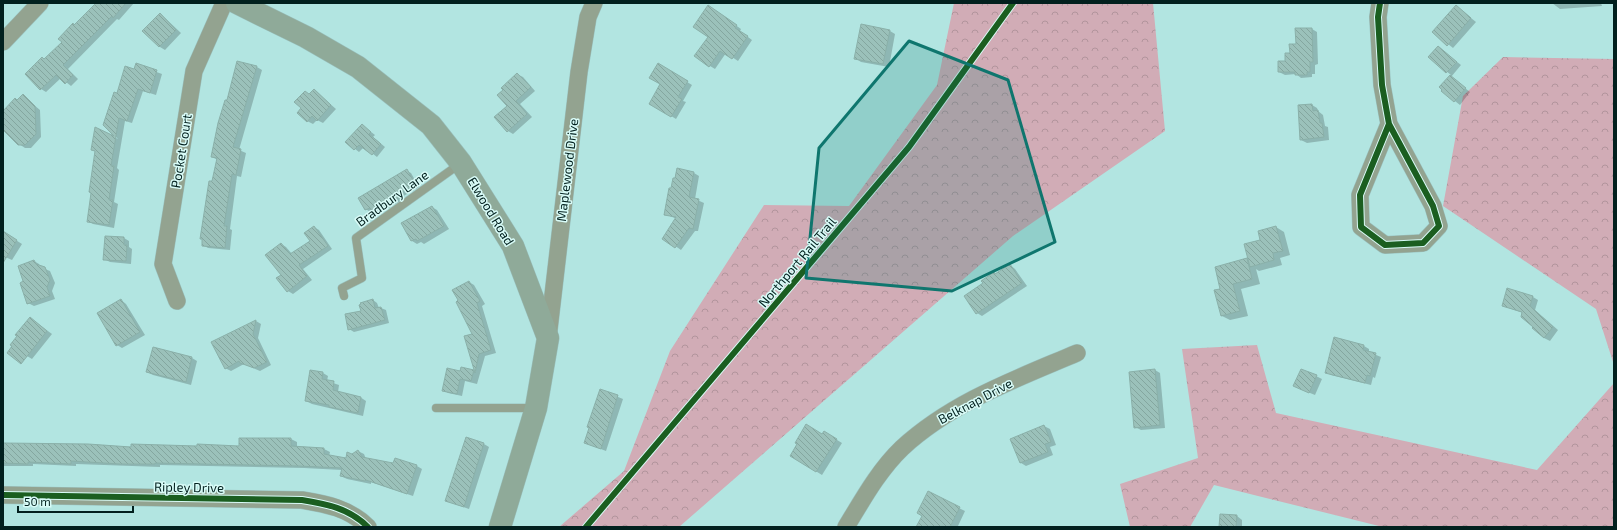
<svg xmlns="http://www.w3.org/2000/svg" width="1617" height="530" viewBox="0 0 1617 530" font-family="'Exo 2',sans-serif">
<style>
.forest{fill:url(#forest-crowns)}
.shadow{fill:#0003}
.building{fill:url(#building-back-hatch);stroke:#8ab0a9}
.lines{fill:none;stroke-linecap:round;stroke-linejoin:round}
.lane-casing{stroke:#9ac1be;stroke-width:9}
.street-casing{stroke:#9ac1be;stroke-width:18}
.secondary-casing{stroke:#9ac1be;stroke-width:23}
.lane{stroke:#93a390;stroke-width:8}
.street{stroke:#93a390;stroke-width:17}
.secondary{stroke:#8faa99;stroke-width:22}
.cycleway-casing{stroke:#d9fcf8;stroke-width:8}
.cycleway{stroke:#1b5e20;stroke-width:6}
.marked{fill:#0f766e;fill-opacity:0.2;stroke:#0f766e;stroke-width:3;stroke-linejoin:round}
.labels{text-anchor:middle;stroke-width:3;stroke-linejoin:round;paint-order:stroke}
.street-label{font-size:13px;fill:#02201e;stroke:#d9fcf8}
</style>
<defs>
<pattern id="forest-crowns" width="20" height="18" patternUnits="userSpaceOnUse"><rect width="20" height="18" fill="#d1acb6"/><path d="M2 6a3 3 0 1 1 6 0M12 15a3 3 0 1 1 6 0" fill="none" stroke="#b2949c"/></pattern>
<pattern id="building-back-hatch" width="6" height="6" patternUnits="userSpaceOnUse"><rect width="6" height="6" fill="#9bc1ba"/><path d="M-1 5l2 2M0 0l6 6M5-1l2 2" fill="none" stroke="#84a69f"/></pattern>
</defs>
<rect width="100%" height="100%" fill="#b2e5e1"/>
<path class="forest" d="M954 3H1153L1165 131 1013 236 679 527H559L624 471 670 351 764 205 849 206 937 85Z
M1503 57 1614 59V365L1596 309 1443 206 1463 96Z
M1257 345 1276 413 1537 470 1614 383V527H1383L1214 485 1190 527H1130L1120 484 1198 458 1182 349Z"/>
<path class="shadow" d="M98 3H134L119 20 117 19 68 69 78 79 71 86 61 78 46 92 41 89 26 74 45 60 63 42 73 24 75 25Z
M1552 3H1601L1602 6 1560 9Z
M1456 6 1476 22 1453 48 1433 32Z
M713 9 741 29 740 31 752 40 738 61 726 53 715 69 710 66 709 37Z
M160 15 165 18 181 33 165 50 160 47 144 31Z
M1296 29H1312L1317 32 1318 64 1315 65V74H1312V77L1301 78 1296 74 1285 75 1279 72 1297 45Z
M890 31 895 34 889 67 861 62 855 58Z
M1438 47 1461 65 1451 77 1470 92 1460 105 1442 91 1443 90 1440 87 1451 75 1429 57Z
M658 64 692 85 683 101 686 102 676 119 650 103 662 84Z
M137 65 162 74 156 95 143 91 132 123 125 121 117 168 119 170 114 202 118 204 114 228 93 224 88 221 92 193 96 152 92 149 95 128 118 139 104 124 117 94 135 70Z
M257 67 262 70 239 150 246 153 241 177 237 176 230 229 232 230 230 250 208 248 203 245 218 160 212 157 227 102Z
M517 74 523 77 535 91 520 104 532 117 513 134 508 131V106Z
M314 90 336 109 323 123 317 120 313 124 307 121 310 95Z
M23 96 40 110 41 137 31 148H25L19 144 3 130V110Z
M1312 105 1317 108 1318 111 1323 115 1325 126 1328 127 1329 140 1307 143 1301 140Z
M362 125 375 135 373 137 385 147 377 157 364 147 359 152 346 142Z
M677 170 694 173 699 176 695 199 704 203 698 231H695L681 250 664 238 677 219 665 214Z
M407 171 411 173 419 187 400 198 402 200 378 214 373 211 370 212 366 209Z
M432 207 437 210 449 229 424 244 421 242 417 244 412 241 402 224Z
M314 227 319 230 332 249 303 269 312 280 293 294 288 291 278 279 282 275 281 244 286 247 292 254 311 241Z
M1276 227 1284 232 1290 255 1280 258 1282 265 1259 271 1256 269 1260 284 1241 289 1248 316 1230 320 1222 316 1221 289 1246 259 1250 261 1261 241Z
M3 232 22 244 12 260 3 256Z
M124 238 129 241V247L132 249 131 264 110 262 104 259Z
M34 261 39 264 40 267 50 271 55 283 52 291 55 299 34 306 28 303 25 282Z
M1010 265 1015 269 1027 286 982 316 977 313 965 296 984 283 994 273 996 274Z
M469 282 474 285 485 304 482 306 496 353 485 356 477 384 465 381 462 396 448 393 443 390 461 372 473 371 476 372 465 337 473 334Z
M1533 297 1538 300 1535 310 1558 330 1550 341 1544 338 1523 313 1503 306Z
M121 300 126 304 145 335 122 348 117 345Z
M373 300 377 303 379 308H381L386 310 389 323 354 332 349 329Z
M30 318 52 334 32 359 27 356Z
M256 321 261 324 258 338 271 365 260 371 244 364 231 371 225 368 213 342Z
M1334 338 1364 346 1369 349V352L1381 357 1375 378 1373 377 1371 385 1331 375 1326 372Z
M153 348 192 358 197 361 191 385 153 375 147 372Z
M1155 370 1160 373 1165 428 1141 430 1135 427Z
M311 371 323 373 328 376 327 381 339 385 338 392 360 397 366 401 363 416 312 404 306 401Z
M1316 376 1322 379 1315 395 1300 389Z
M601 390 623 399 606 451 585 443Z
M1044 426 1050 429 1056 445 1050 447 1053 455 1026 466 1021 463Z
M824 432 842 443 822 475 791 456 822 435Z
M240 439H291L297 442V448L324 449 330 452 329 456 347 459 358 451 364 454 366 459 394 464 417 466 422 469 413 496 371 482V484L347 479 341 476 342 470 304 468 160 465V467L76 464V466L33 464V466H3V444L132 448 240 447Z
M484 444 489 447 469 509 446 501Z
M928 493 965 511 958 526 960 527H917L923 516Z
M1237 516 1242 520V526L1255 527H1220Z"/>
<path class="building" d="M96 3H126L113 18 112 16 63 65 73 75 65 84 56 75 40 90 25 74 42 57 44 59 62 42 58 39 73 23 74 25Z
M708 5 737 25 735 28 748 36 732 59 720 51 709 67 694 56 708 37 693 27Z
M1456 5 1471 18 1447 46 1432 32Z
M160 13 176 30 159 47 142 31Z
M861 24 890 30 883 64 854 59Z
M1295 28H1312L1313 62H1310V72H1307V75H1295V72H1278V61H1285V53H1290L1289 44H1296Z
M1438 46 1457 62 1446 73 1428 57Z
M237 61 257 66 233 147 241 149 236 175 232 174 224 226H227L225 248 202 246V239H200L209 181H212L217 158 211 157 218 123 225 100H227Z
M136 63 157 70 150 93 138 89 127 121 119 118 111 166H114L109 200H113L109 225 87 222 91 193 89 192 95 151 91 150 95 127 114 136 103 125 114 92 117 93 125 66 134 69Z
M658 63 688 81 678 97 682 99 671 117 649 104 660 84 649 78Z
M517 73 531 87 516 101 527 114 507 132 494 117 507 106 497 95 503 90 501 88Z
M1450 75 1466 88 1454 102 1441 91 1442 90 1439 87Z
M314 89 331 105 317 121 312 116 307 122 297 113 301 108 294 102 305 91 309 94Z
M23 94 35 106 36 134 25 145H18L3 130V111L15 98 17 100Z
M1312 104 1313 111 1318 110 1320 123H1322L1324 137 1300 140 1298 105Z
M362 124 371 132 369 134 381 144 372 155 359 145 354 150 345 142Z
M677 168 694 172 689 197 699 199 693 229 689 228 675 248 662 239 676 217 664 215 669 188H671L673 178H675Z
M407 169 415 184 397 195 398 198 372 212 370 208 365 210 358 198Z
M432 206 444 226 417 241 416 239 411 241 401 223Z
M314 226 328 246 299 265 307 276 287 292 276 278 281 275 265 255 281 243 290 254 310 241 304 233Z
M1276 226 1283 251 1273 253 1274 260 1250 267 1244 244 1260 240 1258 231Z
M3 231 17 240 3 263Z
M105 236 124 237V245H127L126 261 103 260Z
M1247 258 1252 279 1233 284 1240 311 1221 316 1214 290 1220 289 1215 267Z
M34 260 36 264 45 267 50 280 47 287 50 296 27 304 20 283 23 281 18 266Z
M1010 264 1022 283 976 314 964 296 983 283 981 281 994 272 995 274Z
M469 281 480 301 477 303 491 350 479 354 475 373 464 336 472 334 456 302 458 300 452 290Z
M1507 288 1533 296 1530 306 1553 327 1544 338 1532 328 1533 327 1521 317 1522 312 1502 306Z
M121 299 140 332 116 346 97 313Z
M373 299 375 308 381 307 385 320 348 330 345 314 361 311 359 305 361 304 360 303Z
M30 317 47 331 21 364 7 353 12 346 10 345 17 336 15 335Z
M256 320 253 334 267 362 254 368 240 363 239 361 225 369 211 342Z
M1334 337 1364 345 1363 350 1376 353 1370 376 1367 375 1365 383 1325 373Z
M153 347 192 357 186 382 146 372Z
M461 367 474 370 471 381 460 379 457 394 442 391 447 368 460 371Z
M1155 369 1160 425 1134 428 1129 372Z
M1301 369 1317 375 1309 393 1293 386Z
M310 370 323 372 322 379 334 381 333 390 361 397 358 413 329 407V405L305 401Z
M600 389 618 395 601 449 584 443 589 428 587 427Z
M806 424 822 434 824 431 837 439 816 472 790 456 797 444 795 443Z
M1044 425 1051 442 1045 444 1048 452 1020 463 1010 439Z
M466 437 484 443 464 507 445 501Z
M239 438H291V446L324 448V454L346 458 347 452 352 454 358 450 362 457 393 463 395 458 417 465 407 494 366 480 365 481 340 476 342 468 298 466 155 463V464H120L71 461V464L28 462V464L3 463V443L88 444 131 447V444L197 446V444L239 446Z
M928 491 960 507 950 527H916L922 516 917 513Z
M1220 514 1237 515 1236 527H1219Z"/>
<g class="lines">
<g class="lane-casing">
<path id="lane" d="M344 296 342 288 362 278 356 238 461 163
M436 408H535"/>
</g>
<g class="street-casing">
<path id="street" d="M1380 3 1378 17 1382 85 1389 124 1433 206 1439 226 1423 243 1385 245 1361 227 1360 195 1389 124
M3 42 40 3
M177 301 163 264 194 71 224 3
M548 338 579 72 588 17 594 3
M3 495 302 500C326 504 349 508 368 527
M846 527C863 499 879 470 902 448 952 402 1016 379 1077 353"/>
</g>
<g class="secondary-casing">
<path id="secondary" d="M237 3 306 37 358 67 431 125 461 163 513 246 548 338 536 408 500 527"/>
</g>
<use href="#lane" class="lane"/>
<use href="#street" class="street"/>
<use href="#secondary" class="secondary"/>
<g class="cycleway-casing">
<path id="cycleway" d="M1380 3 1378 17 1382 85 1389 124 1433 206 1439 226 1423 243 1385 245 1361 227 1360 195 1389 124
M3 495 302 500C326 504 349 508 368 527
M586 527 909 147 1013 3"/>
</g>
<use href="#cycleway" class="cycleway"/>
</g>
<path class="marked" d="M909 41 1008 80 1055 242 952 291 806 278 819 148Z"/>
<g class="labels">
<g class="street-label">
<text transform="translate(181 151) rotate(-81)" y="5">Pocket Court</text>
<text transform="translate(567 170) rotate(-83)" y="5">Maplewood Drive</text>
<text transform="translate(392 198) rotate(-36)" y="5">Bradbury Lane</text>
<text transform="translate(491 211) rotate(59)" y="5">Elwood Road</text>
<text transform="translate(797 262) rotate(-50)" y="5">Northport Rail Trail</text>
<text transform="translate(975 401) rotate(-28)" y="5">Belknap Drive</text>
<text transform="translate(189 487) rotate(1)" y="5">Ripley Drive</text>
</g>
</g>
<rect width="1617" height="530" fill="none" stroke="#02201e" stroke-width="8"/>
<path d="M18 506v6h115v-6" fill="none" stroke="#02201e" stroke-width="2"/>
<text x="24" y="506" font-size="12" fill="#02201e" stroke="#d9fcf8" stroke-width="3" paint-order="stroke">50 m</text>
</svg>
